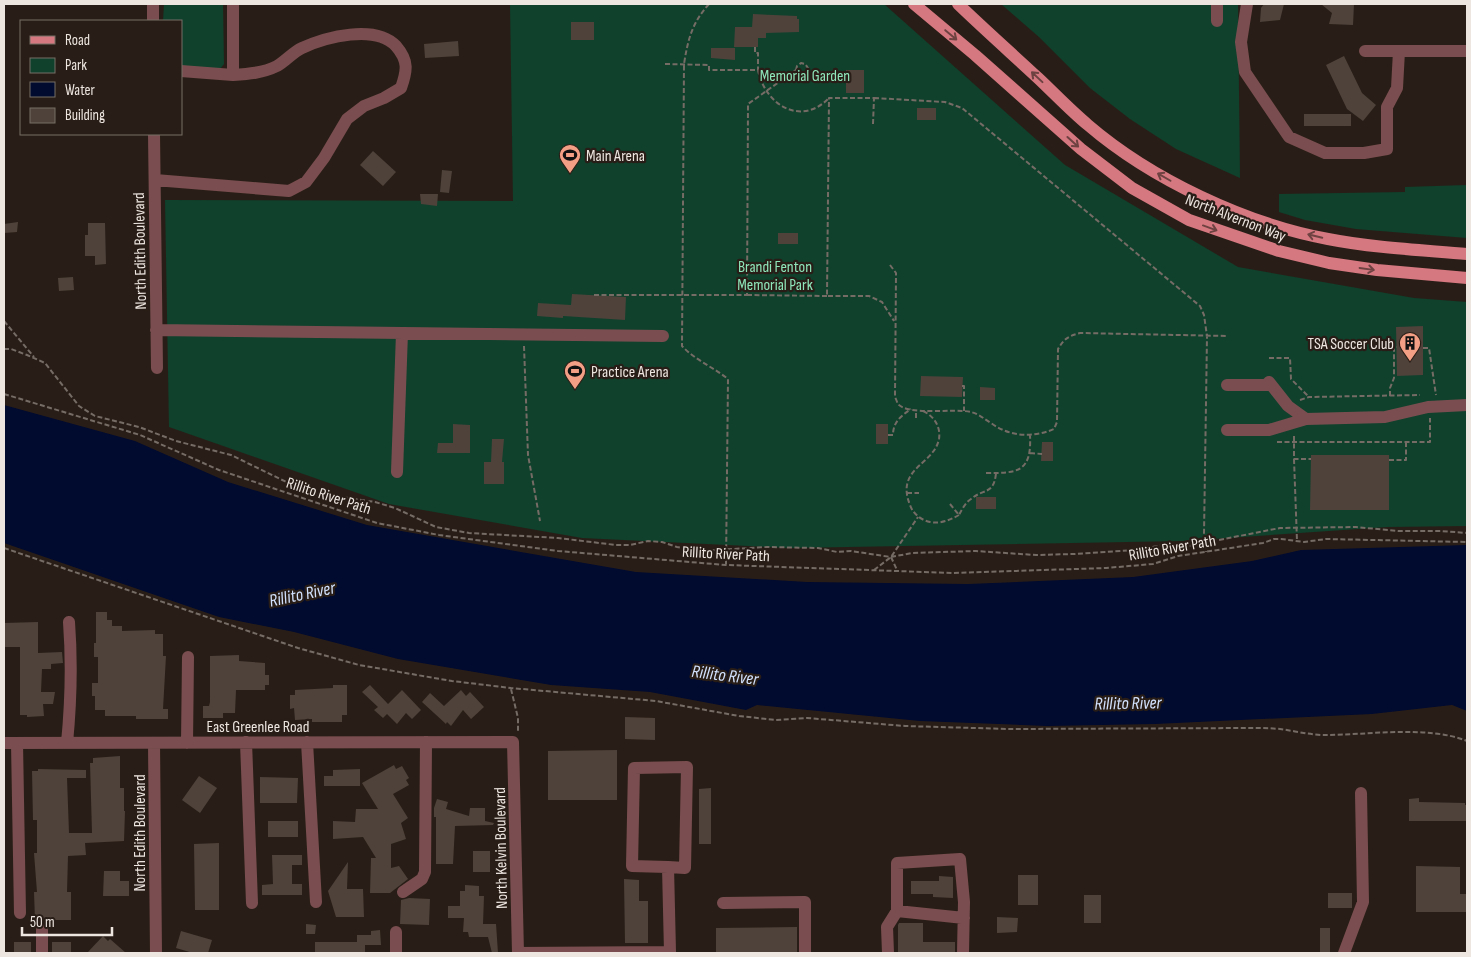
<svg xmlns="http://www.w3.org/2000/svg" width="1471" height="957" viewBox="0 0 1471 957" font-family="'Sofia Sans Condensed',sans-serif">
<style>
.green{fill:#0f412c}
.water{fill:#010a2f}
.building{fill:#4e423b}
.lines{fill:none;stroke-linecap:round;stroke-linejoin:round}
.path{stroke:#766c66;stroke-width:2;stroke-dasharray:5 2.5;stroke-linecap:butt}
.minor{stroke:#7a4e50;stroke-width:12}
.major{stroke:#d57880;stroke-width:12}
.oneway{stroke:#6e4241}
.labels{text-anchor:middle;stroke-width:4.5;stroke-linejoin:round;paint-order:stroke}
.park-label{font-size:16px;fill:#8ee6ba;stroke:#291e17}
.poi-label{font-size:16px;fill:#ede5e0;stroke:#291e17;text-anchor:start}
.street-label{font-size:16px;fill:#ede5e0;stroke:#291e17}
.water-label{font-size:18px;font-style:italic;fill:#d2e1fd;stroke:#291e17}
</style>
<rect width="100%" height="100%" fill="#291e17"/>
<path class="green" d="M164 4H223L224 64 220 69H181V21H163Z
M510 4H884L1065 165 1238 267 1414 298 1467 302V526L1387 527 1183 541 790 548 582 538 389 504 169 427 165 200 513 201Z
M1001 4H1238L1240 178 1176 149 1130 119 1090 88 1039 37Z
M1467 185V238L1356 229 1305 220 1279 212V194L1405 192V187Z"/>
<path class="water" d="M4 405 135 441 228 482 367 525 636 572 807 582 968 584 1133 577 1252 561 1301 550 1467 545V711L1452 705 1372 714 1155 724 1047 726 920 721 757 705 746 710 650 692 551 685 398 659 294 632 219 617 4 543Z"/>
<path class="building" d="M1264 4H1284L1280 20 1260 22 1261 8Z
M1321 4H1354L1353 25 1329 24 1332 13Z
M753 14 797 16V19H799V32L766 33V38H758V47H734L735 27H752Z
M571 22H594V40H571Z
M458 41 459 56 425 58 424 44Z
M711 48H735V60L711 58Z
M1344 56 1362 93 1376 105 1363 121 1347 109 1326 65Z
M846 70H864V93H846Z
M917 108H936V120H917Z
M1304 114H1351V126H1304Z
M373 151 396 172 383 186 360 165Z
M442 170 452 171 449 193 440 192Z
M420 194H438L437 206 421 204Z
M18 222 17 232 4 233V224Z
M88 223H105L106 264 95 265V256H85V235H88Z
M778 233H798V244H778Z
M73 277 74 290 59 291 58 278Z
M572 294 626 297 625 320 563 316V318L537 316 538 303 571 305Z
M1423 326V375L1397 376 1396 327Z
M921 376 963 377 962 397 920 396Z
M980 387 995 388V400H980Z
M453 424 470 425V453H437L438 443H453Z
M876 424H888V444H876Z
M492 439H504L502 462H504V484H484V462H491Z
M1042 442H1053V461H1041Z
M1311 455H1389V510H1310Z
M976 497H996V509H976Z
M96 612H107V620H112V626H122V631L155 630V634H163V656H166L163 709H168V719H136V716H105V710H95V696H92V683H98V657H94V643H96Z
M38 622V653L62 652 63 663 51 664V669H42L41 692H55L53 704H43L44 716 27 717V715H20V647H4V623Z
M239 655V661L265 663V675H269V685H265V690H236L235 713H223V718H203V706H209L210 702V656Z
M333 685H347V715H342V722H312V719L295 720 294 708 290 709V695H295V690L333 688Z
M370 685 388 704 402 690 421 710 412 719 406 713 397 724 387 714 383 718 374 710 378 707 362 692Z
M461 690 466 696 470 692 484 707 471 719 463 710 451 726 447 722 446 724 422 702 430 693 444 706Z
M625 717 655 718V740L625 739Z
M617 750V800H548V751Z
M120 756V788H124V811H125L124 841 85 843 86 855 68 856 67 892H71V920H35L34 892H37L34 853H37V820H33L32 771H38V769L86 770V778H67L69 833H92L90 763H93V758Z
M394 765 396 769 402 766 409 778 406 780 409 785 393 794 408 818 401 823 406 839 391 844V868L399 866 408 879 390 893H370L371 858H376L363 837 333 839V821L355 822 356 809H378L362 783Z
M360 769V786H324V776H333V770Z
M199 776 217 788 200 813 182 800Z
M260 777 298 778 297 803H260Z
M711 788V844H699V789Z
M1419 798V802L1465 803V805H1467V821H1409V799Z
M437 799 448 802 446 809 469 816 470 808H485V821L494 823 493 825 455 826 453 864H436V817H434V808Z
M268 821H298V837H268Z
M219 843V910H195L194 844Z
M473 851H490V872H473Z
M272 855H302V865H292V884H302V895H262V885L273 884Z
M348 862 347 889H363L364 917H336L328 891Z
M1416 866 1460 867V894H1467V912H1416Z
M104 871H120V881H129V896H103Z
M1018 875H1038V905H1018Z
M939 876 953 877V898L933 897V894H911V881H939Z
M624 879 639 880V901H648V943H625Z
M465 885 479 886V896H484L483 924H496L498 953H492L488 937H469L468 932H463L464 918H448V906H460V891H465Z
M1328 893H1352V908H1328Z
M1084 895H1101V923H1084Z
M409 898 430 899 429 925 400 924 401 900Z
M997 917 1018 918 1017 932 997 933Z
M899 923H923V942H955V953H898V925Z
M306 924 316 925 315 934H306Z
M797 927V953H716V928Z
M1320 928H1330V953H1320Z
M380 930 381 945H365V953H315V942H357V935H371V931Z
M181 931 212 940 208 953H193L176 948Z
M103 936 108 941 110 939 126 953H87Z
M14 942H31V953H14Z
M52 942H71V953H52Z"/>
<g class="lines">
<path class="path" d="M709 4C692 23 688 39 684 64L682 346C695 360 713 367 728 379L726 565
M755 47V53H758V70
M665 64 709 65V70H758C765 105 801 127 829 98
M874 98 945 102 962 108 1200 306 1204 315 1207 336 1204 534 1206 552
M873 124 874 98H829L827 296H869L882 302 894 321
M890 265 896 273 895 397C896 399 897 402 898 404 908 416 954 408 971 412 979 414 984 419 991 423 1010 437 1033 438 1054 429L1057 422 1058 349C1064 339 1068 336 1080 333L1228 336
M594 295H747L748 104 796 70 798 74 803 75 807 72 808 68 805 64 801 63 797 66 796 70
M747 295 827 296
M4 321 34 357
M524 346 528 455 540 521
M1423 348H1429L1436 395
M4 349H11L27 355 45 363 79 406 95 416 139 427 176 441 231 455 311 494 341 497 375 502 395 508 436 527 469 533 558 538 616 545H630L648 541 662 542 677 547 699 551 767 547 818 548 837 552 851 551 891 557 912 553 976 551 1036 555 1075 554 1135 550 1163 545 1183 547 1280 528 1356 527 1398 531H1441L1467 533
M1269 358H1290L1291 379 1309 397
M962 386H964V411
M4 394 140 435 219 470 377 523 439 535 558 551 726 565 953 573 1106 568 1153 564 1178 556 1263 543 1274 539H1281L1304 542 1326 539 1467 542
M1390 396V388L1394 378V347H1397
M1300 400 1309 397 1420 395
M923 411C934 416 941 427 939 439 934 465 895 468 910 505 913 514 921 520 930 522 941 524 950 520 959 515
M916 418V410
M888 435H893C893 422 901 416 911 409
M1294 436V459H1311
M1277 442H1430V418
M1030 453 1042 454
M1294 459 1297 541
M1389 460H1406V442
M986 473C1017 473 1032 473 1030 435
M907 493H919
M950 504 959 515C962 509 966 502 971 499 984 488 994 495 996 473
M4 548 298 648 359 665 452 681 511 688 656 701 739 716 776 720 807 718 905 726 1009 729 1249 728C1259 728 1269 728 1280 729 1295 731 1310 735 1325 735 1368 735 1427 725 1467 741
M891 557 897 570
M874 570 891 557 918 517
M511 689 518 718V731"/>
<path class="minor" d="M153 4V21
M1217 4V21
M1247 4 1241 42 1245 72 1289 137 1325 153H1364L1387 149V107L1397 88 1399 51
M1365 51H1467
M181 71 233 75V4
M154 134 157 368
M155 180 289 191 306 182 324 158 347 119 364 106 384 98 401 88C407 71 409 61 396 46 375 24 326 37 302 48 293 52 286 61 277 66 263 73 248 74 233 75
M156 330 663 336
M1306 419 1385 417 1428 407 1467 405
M1227 430H1269L1306 419 1288 406 1269 382 1266 385H1227
M397 472 402 333
M246 742 252 903
M307 742 316 902
M4 743 513 742 518 953
M17 743 20 913
M67 743C71 702 72 662 69 622
M154 743 156 953
M187 743 188 657
M668 867 632 866 634 768 687 767 685 868 668 867 670 952
M403 892 422 879 425 872 426 742
M723 903 805 902V953
M897 911 964 918
M42 930V953
M396 932V953
M518 953 670 952V953
M888 953 887 927 897 911V863L960 859 964 902 963 953
M1344 953 1363 902 1361 793"/>
<path class="major" d="M914 4 975 55 1081 149 1132 188 1189 220 1279 251 1329 263 1377 270 1467 278
M958 4C984 29 1011 53 1038 78 1055 94 1070 110 1088 125 1151 179 1246 224 1328 239 1374 248 1421 250 1467 254"/>
</g>
<defs><path id="oneway-shaft" d="M-6 0H5M1.5-3L5.5 0L1.5 3" fill="none" stroke-width="1.6" stroke-linecap="round" stroke-linejoin="round" transform="scale(1.25)"/></defs>
<g class="oneway">
<use href="#oneway-shaft" transform="translate(951 35) rotate(40)"/>
<use href="#oneway-shaft" transform="translate(1037 77) rotate(-137)"/>
<use href="#oneway-shaft" transform="translate(1073 142) rotate(42)"/>
<use href="#oneway-shaft" transform="translate(1164 177) rotate(-150)"/>
<use href="#oneway-shaft" transform="translate(1210 228) rotate(20)"/>
<use href="#oneway-shaft" transform="translate(1315 236) rotate(-166)"/>
<use href="#oneway-shaft" transform="translate(1367 269) rotate(8)"/>
</g>
<defs>
<g id="stadium-pin" transform="scale(1.125)"><path d="M0 17L-7.5 6A9.5 9.5 0 1 1 7.5 6Z" fill="#f39f85" stroke="#291e17"/><path d="M0-5a6.5 5 0 1 0 0 10a6.5 5 0 1 0 0-10ZM-3.5-1.8h7v3.6h-7Z" fill="#111"/></g>
<g id="building-pin" transform="scale(1.125)"><path d="M0 17L-7.5 6A9.5 9.5 0 1 1 7.5 6Z" fill="#f39f85" stroke="#291e17"/><path d="M-4-6H4V6H1V3H-1V6H-4ZM-2.5-4.3h1.7v1.8h-1.7ZM.8-4.3h1.7v1.8H.8ZM-2.5-1h1.7V.8h-1.7ZM.8-1h1.7V.8H.8Z" fill="#111"/></g>
</defs>
<g fill-rule="evenodd">
<use href="#stadium-pin" x="570" y="155"/>
<use href="#building-pin" x="1410" y="343"/>
<use href="#stadium-pin" x="575" y="371"/>
</g>
<g class="labels">
<g class="park-label">
<text x="805" y="81">Memorial Garden</text>
<text x="775" y="272">Brandi Fenton<tspan x="775" dy="18">Memorial Park</tspan></text>
</g>
<g class="poi-label">
<text x="586" y="161">Main Arena</text>
<text x="1394" y="349" text-anchor="end">TSA Soccer Club</text>
<text x="591" y="377">Practice Arena</text>
</g>
<g class="street-label">
<text transform="translate(1236 217) rotate(21)" y="6">North Alvernon Way</text>
<text transform="translate(139 251) rotate(-91)" y="6">North Edith Boulevard</text>
<text transform="translate(329 495) rotate(18)" y="6">Rillito River Path</text>
<text transform="translate(1172 547) rotate(-10)" y="6">Rillito River Path</text>
<text transform="translate(726 553) rotate(3)" y="6">Rillito River Path</text>
<text x="258" y="732">East Greenlee Road</text>
<text transform="translate(139 833) rotate(-90)" y="6">North Edith Boulevard</text>
<text transform="translate(500 848) rotate(-91)" y="6">North Kelvin Boulevard</text>
</g>
<g class="water-label">
<text transform="translate(302 594) rotate(-12)" y="6">Rillito River</text>
<text transform="translate(725 675) rotate(7)" y="6">Rillito River</text>
<text transform="translate(1128 703) rotate(-1)" y="6">Rillito River</text>
</g>
</g>
<rect width="1471" height="957" fill="none" stroke="#ede5e0" stroke-width="10"/>
<rect x="20" y="20" width="162" height="115" fill="#291e17" stroke="#776e67"/>
<rect x="30" y="36" width="25" height="8" fill="#d57880" stroke="#776e67"/>
<text x="65" y="45" font-size="15" fill="#ede5e0">Road</text>
<rect x="30" y="58" width="25" height="15" fill="#0f412c" stroke="#776e67"/>
<text x="65" y="70" font-size="15" fill="#ede5e0">Park</text>
<rect x="30" y="82" width="25" height="15" fill="#010a2f" stroke="#776e67"/>
<text x="65" y="95" font-size="15" fill="#ede5e0">Water</text>
<rect x="30" y="108" width="25" height="15" fill="#4e423b" stroke="#776e67"/>
<text x="65" y="120" font-size="15" fill="#ede5e0">Building</text>
<path d="M22 927v8h90v-8" fill="none" stroke="#ede5e0" stroke-width="2.5"/>
<text x="30" y="927" font-size="15" fill="#ede5e0" stroke="#291e17" stroke-width="4" paint-order="stroke">50 m</text>
</svg>
